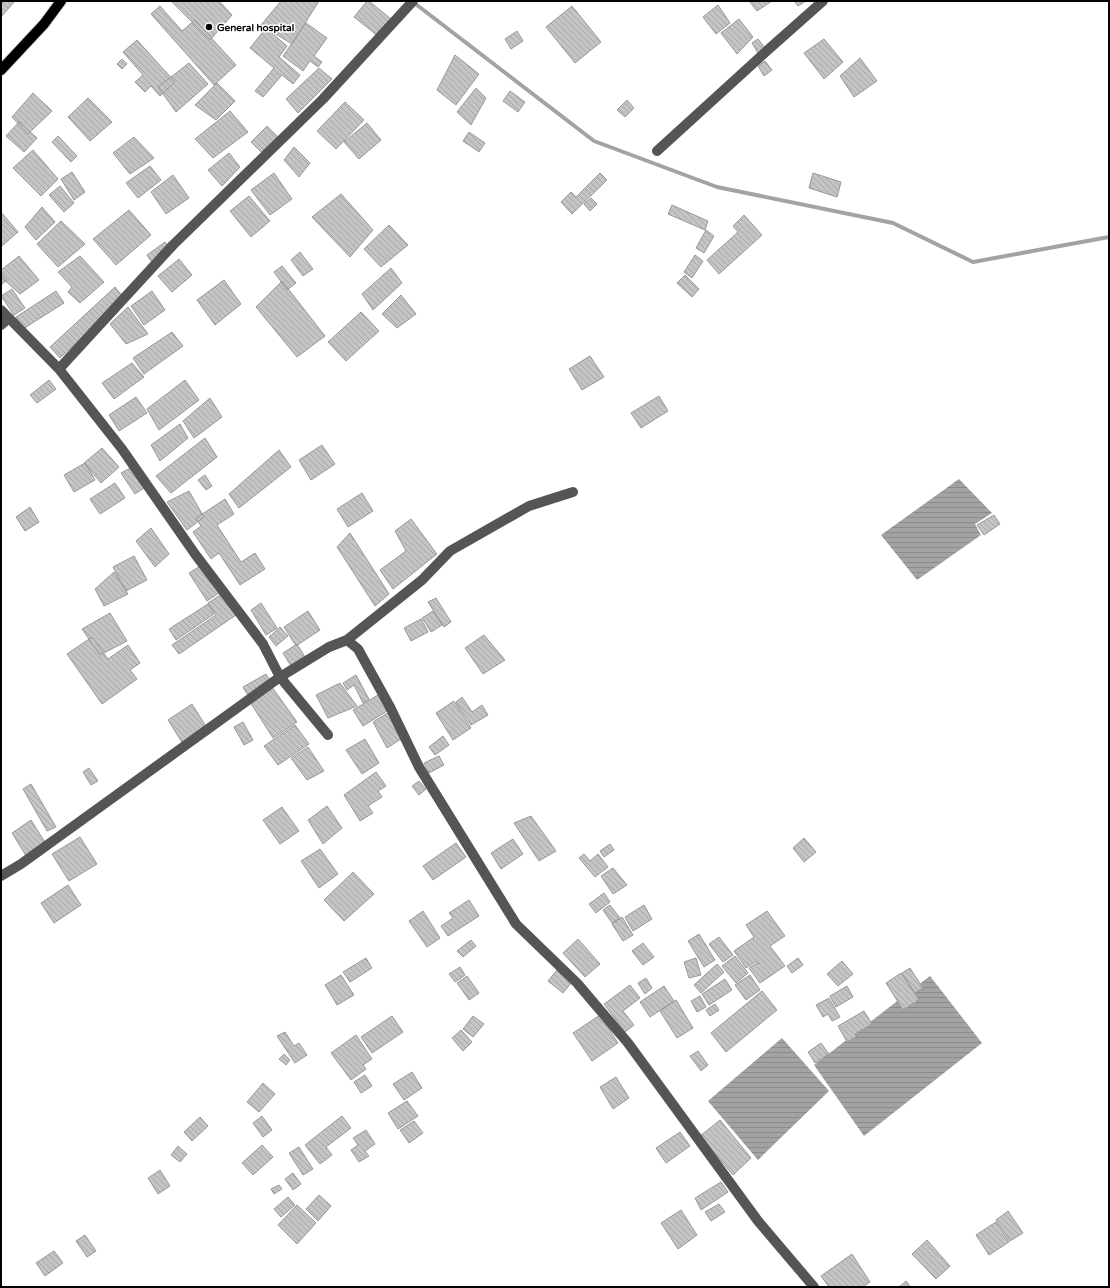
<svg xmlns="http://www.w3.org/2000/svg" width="1110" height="1288" viewBox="0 0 1110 1288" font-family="'Varela Round',sans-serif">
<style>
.water{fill:url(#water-rules)}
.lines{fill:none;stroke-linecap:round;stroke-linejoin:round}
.stream{stroke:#a3a3a3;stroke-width:4}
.building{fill:url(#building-back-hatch);stroke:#999}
.major-casing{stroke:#dbdbdb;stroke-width:12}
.minor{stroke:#555;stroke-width:10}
.major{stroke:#000;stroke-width:10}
.poi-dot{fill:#000;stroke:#fff;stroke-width:1.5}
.labels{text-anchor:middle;stroke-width:3;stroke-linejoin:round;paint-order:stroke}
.poi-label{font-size:10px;font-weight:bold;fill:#000;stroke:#fff;text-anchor:start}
</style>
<defs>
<pattern id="water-rules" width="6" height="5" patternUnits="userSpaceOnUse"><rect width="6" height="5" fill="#a3a3a3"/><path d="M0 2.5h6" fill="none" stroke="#8b8b8b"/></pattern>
<pattern id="building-back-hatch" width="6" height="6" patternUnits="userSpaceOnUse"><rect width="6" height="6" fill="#c4c4c4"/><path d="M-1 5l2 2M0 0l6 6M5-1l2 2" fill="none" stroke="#a7a7a7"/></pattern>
</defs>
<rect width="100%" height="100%" fill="#fff"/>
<path class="water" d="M959 479 992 513 975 524 981 535 917 580 881 535Z
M930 976 982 1043 864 1136 814 1065Z
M782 1038 829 1091 758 1160 708 1101Z"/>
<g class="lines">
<path class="stream" d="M413 2 594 141 717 187 893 223 973 262 1109 237"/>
</g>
<path class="building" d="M1 1H15L1 17Z
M171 1H219L232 15 210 40Z
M281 1H319L292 44 261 25Z
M367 1H369L391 19 378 36 354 17Z
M749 1H772L757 11Z
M794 1H806L798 6Z
M718 5 730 23 716 34 703 17Z
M160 6 182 31 195 20 236 65 214 85 151 14Z
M572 6 601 42 575 63 546 27Z
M739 19 753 37 737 54 721 33Z
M306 23 327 38 314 56 322 62 318 67 310 61 303 71 283 56Z
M266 28 287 46 279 57 300 75 293 84 282 75 263 97 255 91 274 68 250 48Z
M517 31 523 41 511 49 505 39Z
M758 39 765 48 758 53 752 43Z
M824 39 843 62 824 79 804 53Z
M137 40 175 82 160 96 151 86 145 92 135 82 143 75 123 52Z
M455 55 479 74 456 105 437 90Z
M860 58 877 81 854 97 840 76Z
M122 59 127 64 122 69 117 64Z
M765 61 772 70 764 76 758 66Z
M189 63 208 84 176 112 158 87Z
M319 68 332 79 298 113 286 99Z
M217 83 235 101 216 120 195 105Z
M476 88 486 98 471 125 457 112Z
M510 91 525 102 518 112 503 101Z
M33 93 52 111 28 134 12 117Z
M88 98 112 122 90 141 68 117Z
M627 100 634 108 625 117 617 110Z
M345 102 364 120 336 149 317 131Z
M230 111 248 132 213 158 195 139Z
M19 122 37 138 24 152 6 136Z
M367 123 381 140 359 159 344 142Z
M267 126 280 139 264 155 251 142Z
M469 132 485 143 479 152 463 141Z
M58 136 77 156 71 162 52 142Z
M134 137 154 158 130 174 113 153Z
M294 147 310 163 299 177 284 160Z
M33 150 58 179 41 196 13 168Z
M229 153 240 167 222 186 208 170Z
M150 166 161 180 138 198 126 183Z
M72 172 85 192 74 200 61 179Z
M274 173 292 199 270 215 251 190Z
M600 173 607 180 572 214 561 202 571 192 576 197Z
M813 173 841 182 837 197 809 188Z
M173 175 189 198 166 214 151 192Z
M60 186 74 203 64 212 49 195Z
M341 194 373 230 350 257 312 217Z
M249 196 270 221 251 237 230 211Z
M591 198 597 204 590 211 584 204Z
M672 205 708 221 705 230 668 214Z
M42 207 55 222 36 240 25 227Z
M129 210 151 235 116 265 93 239Z
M1 212 18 232 2 246 1 244Z
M744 215 762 235 719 274 707 260 738 232 733 226Z
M61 221 85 244 58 267 37 244Z
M389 225 408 245 381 267 364 249Z
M706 230 714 236 704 253 696 248Z
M165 242 172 252 153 264 147 255Z
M300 252 313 269 303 276 291 260Z
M695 255 703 261 692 278 684 272Z
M19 256 39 280 20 294 1 277V270Z
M80 256 104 282 80 303 68 292 72 287 58 272Z
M179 259 192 275 172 292 158 276Z
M282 266 296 283 287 290 274 272Z
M391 268 402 283 373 310 362 294Z
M1 274 7 280 1 285Z
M685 275 699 289 692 297 677 283Z
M224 280 241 304 215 325 197 300Z
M282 281 325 336 297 357 256 307Z
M115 287 124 298 60 358 50 347Z
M12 289 25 308 14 315 1 296Z
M56 291 64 303 23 329 16 317Z
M152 291 165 310 144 325 131 306Z
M401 295 416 314 397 328 382 314Z
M128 307 148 334 126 344 110 324Z
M361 312 379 331 346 361 328 342Z
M172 332 183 346 144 374 133 358Z
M590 356 604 377 582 390 569 369Z
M132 363 144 377 114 399 102 383Z
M49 380 56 389 37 403 30 395Z
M185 380 199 400 159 430 147 409Z
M659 396 668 411 641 428 631 413Z
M136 397 147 413 119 431 109 415Z
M210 398 222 417 194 438 183 421Z
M180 424 188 438 160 461 151 445Z
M205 438 217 457 171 493 156 476Z
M322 445 335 464 311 480 299 460Z
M102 448 119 467 101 483 84 463Z
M279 450 291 467 239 508 229 494Z
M85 463 95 480 74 492 64 475Z
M134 466 147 486 135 494 121 473Z
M205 475 212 486 206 490 198 480Z
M115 483 125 498 100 514 90 499Z
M189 491 204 517 187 530 167 502Z
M362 493 373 511 348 527 337 509Z
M225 499 234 514 217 525 241 562 255 553 265 569 240 585 219 553 211 559 193 532 201 526 196 518Z
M30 507 39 522 25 531 16 517Z
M994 515 1000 524 984 535 977 525Z
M411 519 437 554 393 589 380 570 406 551 395 531Z
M151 528 169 554 155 567 136 541Z
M350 533 389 594 375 606 337 547Z
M134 556 147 580 126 591 113 567Z
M202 565 219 593 207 601 189 573Z
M114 572 128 594 104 606 95 589Z
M225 592 239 613 179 654 172 645 216 615 208 603Z
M436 598 451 622 444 627 428 602Z
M261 603 277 628 266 635 251 610Z
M208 604 214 614 176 640 169 629Z
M308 611 320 630 296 646 284 627Z
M433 611 442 625 431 632 422 618Z
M110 613 127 641 100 655 82 629Z
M421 619 428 632 411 641 404 628Z
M280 627 288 636 276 646 269 637Z
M484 635 505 660 483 674 465 648Z
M92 637 108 659 128 645 140 663 130 670 137 679 102 704 67 654Z
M297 644 305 657 291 666 283 653Z
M266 674 272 684 249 697 243 687Z
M356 675 369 699 363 703 354 685 347 690 343 683Z
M340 683 357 706 328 718 316 695Z
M272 687 297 722 273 738 250 702Z
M378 695 387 711 363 726 353 710Z
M462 697 472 712 482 705 488 715 471 725 456 702Z
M454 701 471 728 453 740 436 713Z
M192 704 207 728 183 744 168 720Z
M389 712 404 737 387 748 373 722Z
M243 722 253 740 244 745 234 727Z
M295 725 309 744 278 765 264 746Z
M443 736 449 745 435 755 429 747Z
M365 739 379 763 362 774 346 750Z
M308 747 324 771 307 780 291 758Z
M439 756 444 765 429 773 424 763Z
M89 768 98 781 91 785 83 772Z
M376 772 386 786 378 791 382 797 368 806 373 813 360 821 344 795Z
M419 781 426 789 419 795 412 786Z
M31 784 56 827 47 831 23 789Z
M327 806 342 828 323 844 308 820Z
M282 807 299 831 280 844 263 820Z
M531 816 556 851 539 861 514 823Z
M31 820 48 847 28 859 12 833Z
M80 837 97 864 69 881 52 854Z
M804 838 816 852 804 862 793 848Z
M513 839 523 854 501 869 491 853Z
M456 843 466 857 433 880 423 866Z
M610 844 614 850 604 857 600 851Z
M320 849 338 874 319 888 301 861Z
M584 854 590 861 598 854 608 867 595 877 579 858Z
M613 868 627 885 613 894 601 876Z
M353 872 374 894 344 921 324 900Z
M68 885 81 905 54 923 41 903Z
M604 893 610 902 596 913 589 904Z
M469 900 479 916 448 936 441 926 453 918 449 913Z
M610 905 620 918 612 923 603 910Z
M644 905 652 919 633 931 625 917Z
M423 911 440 938 427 947 409 921Z
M767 911 785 936 770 946 785 966 760 983 749 968 757 963 758 964H759L757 961 746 968 734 951 754 937 746 925Z
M622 917 633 935 623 941 612 924Z
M699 934 715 960 704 967 688 941Z
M719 937 733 955 723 962 709 944Z
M578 939 600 964 585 977 563 953Z
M471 940 476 946 463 957 457 951Z
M643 943 654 957 643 965 632 951Z
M735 956 748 973 736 983 722 966Z
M366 958 372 968 350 982 343 972Z
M696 958 701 975 689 978 684 962Z
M798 958 803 965 792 973 787 966Z
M842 961 853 974 838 986 827 974Z
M717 964 724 972 701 993 694 985Z
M460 967 465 975 455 982 449 974Z
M910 968 923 988 915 993 902 973Z
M557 970 572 982 563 993 548 981Z
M901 973 919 1000 903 1010 886 983Z
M341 975 354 995 337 1005 325 985Z
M750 975 760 990 746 1000 735 985Z
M467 976 479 993 469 1000 457 983Z
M646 978 652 988 645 994 638 983Z
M725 979 732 990 709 1005 702 994Z
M630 985 640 998 623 1011 634 1025 625 1032 604 1004Z
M664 986 674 1001 650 1017 640 1002Z
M847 986 853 997 836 1007 830 996Z
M762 991 777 1010 726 1052 711 1033Z
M700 996 706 1007 697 1012 691 1001Z
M829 998 840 1017 832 1021 828 1014 823 1017 816 1005Z
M676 1000 693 1028 677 1038 660 1011Z
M715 1004 719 1010 710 1016 706 1010Z
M864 1011 872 1024 855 1034 857 1036 847 1042 838 1026Z
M600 1015 618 1043 592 1061 573 1033Z
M392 1016 403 1032 372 1053 361 1037Z
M473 1016 484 1024 473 1037 463 1029Z
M461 1030 472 1042 463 1051 452 1038Z
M285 1032 294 1046 299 1043 307 1055 295 1063 277 1036Z
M356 1035 372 1059 363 1065 366 1069 351 1080 331 1053Z
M821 1043 829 1054 815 1063 808 1052Z
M698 1051 708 1065 701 1071 690 1056Z
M284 1054 290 1060 286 1065 279 1059Z
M412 1072 422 1088 404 1100 393 1084Z
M365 1075 372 1086 361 1093 354 1082Z
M616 1077 629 1098 613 1109 600 1087Z
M263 1083 275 1094 259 1112 247 1102Z
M407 1101 418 1116 398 1129 388 1113Z
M262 1116 272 1130 263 1137 253 1123Z
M342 1116 351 1128 326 1147 332 1155 320 1164 305 1145Z
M200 1117 208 1126 192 1141 184 1132Z
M720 1120 751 1158 733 1175 700 1136Z
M414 1121 423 1133 409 1143 400 1130Z
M366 1130 375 1144 365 1151 369 1156 359 1162 351 1150 358 1145 353 1138Z
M680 1132 690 1146 666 1163 656 1148Z
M262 1145 273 1157 253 1175 242 1163Z
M178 1146 187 1154 180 1162 171 1155Z
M299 1147 313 1169 303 1175 289 1153Z
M160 1170 170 1186 158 1194 148 1178Z
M293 1173 301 1184 293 1190 285 1179Z
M721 1182 728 1192 701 1210 695 1198Z
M279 1185 282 1189 274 1194 271 1189Z
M319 1195 331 1206 318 1221 306 1209Z
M288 1197 295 1205 281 1217 274 1209Z
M719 1204 725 1212 711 1221 705 1212Z
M297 1205 316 1223 297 1244 278 1225Z
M681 1210 697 1235 678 1249 661 1223Z
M1008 1211 1023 1233 1010 1241 996 1220Z
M996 1222 1009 1242 989 1255 976 1235Z
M85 1235 96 1251 87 1257 76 1241Z
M927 1240 950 1266 936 1279 912 1254Z
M54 1251 63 1263 45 1276 36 1263Z
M852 1254 870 1282 863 1287H829L821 1276Z
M906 1281 911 1287H899Z"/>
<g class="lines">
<g class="major-casing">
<path id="major" d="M1 70 44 24 61 1"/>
</g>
<path class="minor" d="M413 1 323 99 173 245 59 369 122 449 195 554 263 644 280 677 329 647 347 640 358 649 390 707 419 767 516 924 577 983 628 1043 758 1221 814 1287
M657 151 770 48 823 1
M1 310 59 369
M1 325 9 318
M347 640 422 580 450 551 529 506 573 492
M1 876 21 864 280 677 328 735"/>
<use href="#major" class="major"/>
</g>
<circle class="poi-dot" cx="209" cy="27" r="4"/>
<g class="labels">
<g class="poi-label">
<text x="217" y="31">General hospital</text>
</g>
</g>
<rect width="1110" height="1288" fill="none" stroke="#000000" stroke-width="4"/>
</svg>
